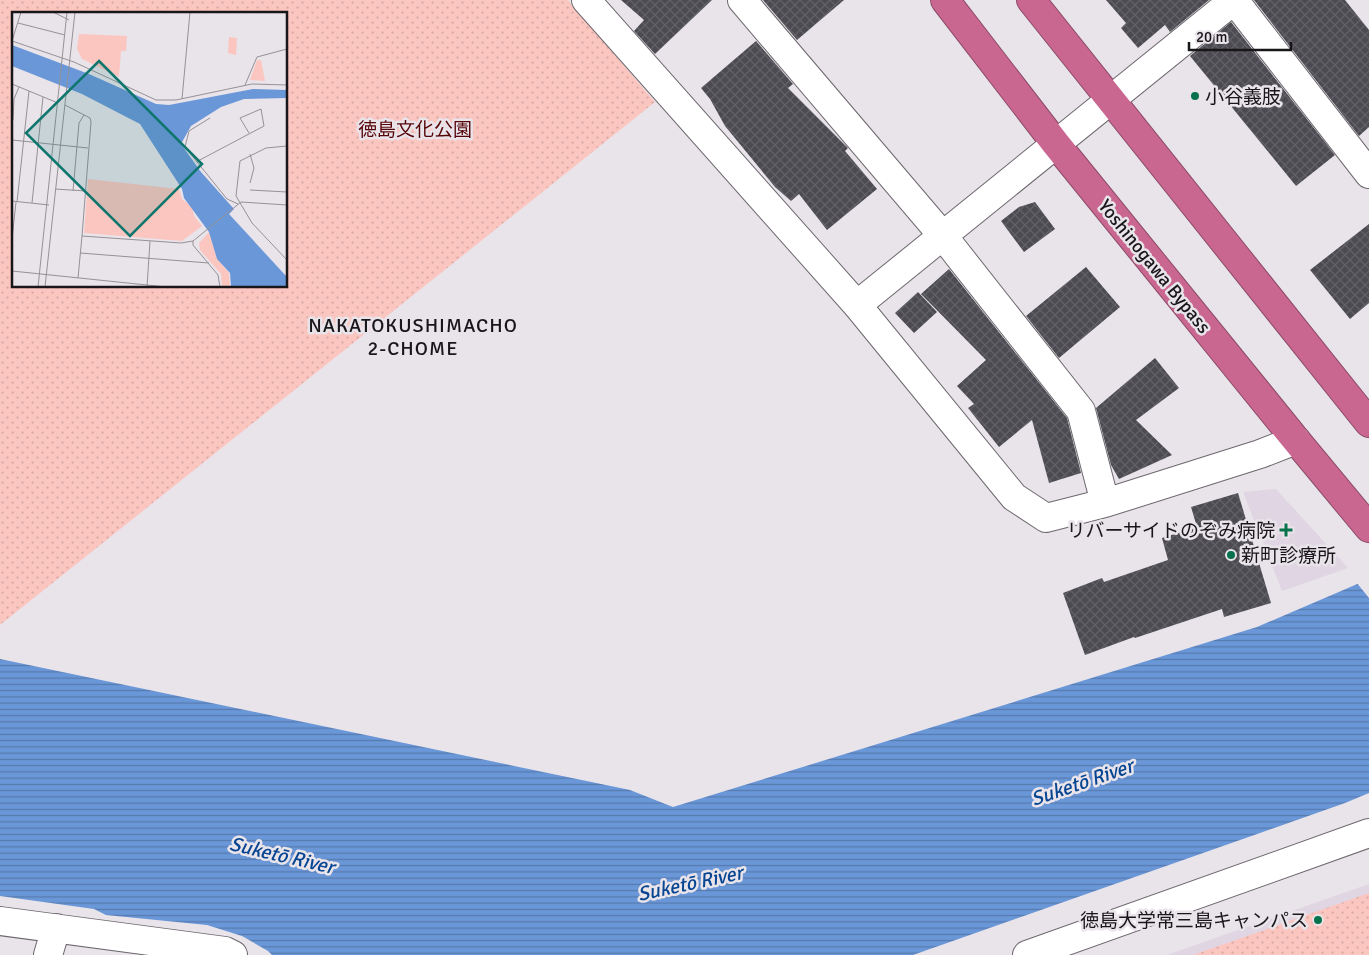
<svg xmlns="http://www.w3.org/2000/svg" width="1369" height="955" viewBox="0 0 1369 955" font-family="Signika,'Noto Sans JP',sans-serif">
<style>
.built{fill:#e0d5e2}
.park{fill:url(#park-dots);fill-rule:evenodd}
.water{fill:url(#water-rules)}
.pier{fill:#e9e3ea}
.building{fill:url(#building-cross-hatch)}
.lines{fill:none;stroke-linecap:round;stroke-linejoin:round}
.minor-casing{stroke:#6d686e;stroke-width:30}
.highway-casing{stroke:#8b4b67;stroke-width:30}
.minor{stroke:#fff;stroke-width:28}
.highway{stroke:#c96791;stroke-width:28}
.poi-dot{fill:#07724b;stroke:#e9e3ea;stroke-width:2}
.labels{text-anchor:middle;stroke-width:5;stroke-linejoin:round;paint-order:stroke}
.poi-label{font-size:19px;fill:#181618;stroke:#e9e3ea;text-anchor:start}
.park-label{font-size:19px;fill:#550407;stroke:#e9e3ea}
.street-label{font-size:19px;fill:#181618;stroke:#e9e3ea}
.neighbourhood-label{font-size:20px;letter-spacing:1px;fill:#181618;stroke:#e9e3ea}
.water-label{font-size:20px;font-style:italic;fill:#064591;stroke:#e9e3ea}
.inset-road{fill:none;stroke:#959196;stroke-width:1}
.view{fill:#0f766e;fill-opacity:0.15;stroke:#0f766e;stroke-width:2.5}
.inset-edge{fill:none;stroke:#181618;stroke-width:2.5}
</style>
<defs>
<pattern id="park-dots" width="8" height="8" patternUnits="userSpaceOnUse" patternTransform="scale(1.25)"><rect width="8" height="8" fill="#fcc6c0"/><path d="M2 2h.1M6 6h.1" fill="none" stroke="#d7a9a4" stroke-width="1.8" stroke-linecap="round"/></pattern>
<pattern id="water-rules" width="6" height="5" patternUnits="userSpaceOnUse" patternTransform="scale(1.25)"><rect width="6" height="5" fill="#6a97d8"/><path d="M0 2.5h6" fill="none" stroke="#567aae"/></pattern>
<pattern id="building-cross-hatch" width="8" height="8" patternUnits="userSpaceOnUse" patternTransform="scale(1.25)"><rect width="8" height="8" fill="#4c4b52"/><path d="M0 0l8 8M0 8l8-8" fill="none" stroke="#626167"/></pattern>
</defs>
<rect width="100%" height="100%" fill="#e9e3ea"/>
<path class="built" d="M1276 489 1348 568 1282 591 1243 492Z
M1369 884V955H1167Z"/>
<path class="park" d="M0 0H568L655 102 0 625ZM14 14H286V286H14Z
M1369 893V955H1193Z"/>
<path class="water" d="M1369 579V793L1345 803 913 955H272L268 951 242 936 207 925 106 915 94 909 0 896V659L630 790 673 807 1257 627Z"/>
<path class="pier" d="M1369 577V598L1356 582Z"/>
<path class="building" d="M621 0H712L655 54 634 31 644 20Z
M763 0H844L797 40Z
M1106 0H1209L1170 32 1165 25 1138 48 1121 28 1126 23Z
M1254 0H1345L1369 30V127L1359 136Z
M1231 22 1335 155 1296 186 1190 56Z
M756 41 793 84 788 88 848 148 845 151 877 189 827 230 799 194 791 201 775 187 725 126 710 99 701 88Z
M1035 202 1055 229 1024 252 1001 221 1019 207Z
M1369 224V303L1350 319 1310 270Z
M1086 267 1120 307 1059 358 1026 316Z
M949 269 1067 418 1081 473 1049 483 1032 420 999 447 968 408 974 404 957 386 986 360 921 294Z
M918 292 937 312 914 333 895 313Z
M1155 358 1179 388 1136 420 1172 455 1119 479 1111 465 1096 408Z
M1238 493 1271 603 1224 617 1222 609 1135 638 1134 637 1085 655 1063 593 1102 578 1104 582 1168 560 1162 538 1197 527 1191 507Z"/>
<g class="lines">
<g class="minor-casing">
<path id="minor" d="M586 0 857 305 1014 497 1046 518 1105 503 1260 454 1296 440
M742 0 943 236 1081 411 1105 503
M1234 0 1369 174
M857 305 1234 0
M0 921 225 951 233 955
M48 955 56 928
M1027 955 1369 833"/>
</g>
<g class="highway-casing">
<path id="highway" d="M945 0 1056 144 1296 440 1369 528
M1031 0 1369 423"/>
</g>
<use href="#minor" class="minor"/>
<use href="#highway" class="highway"/>
</g>
<g class="poi-dot">
<circle cx="1195" cy="96" r="5"/>
<path d="M1283.5 522.5h5v5h5v5h-5v5h-5v-5h-5v-5h5z"/>
<circle cx="1231" cy="555" r="5"/>
<circle cx="1318" cy="920" r="5"/>
</g>
<g class="labels">
<g class="poi-label">
<text x="1205" y="103">小谷義肢</text>
<text x="1275" y="537" text-anchor="end">リバーサイドのぞみ病院</text>
<text x="1241" y="562">新町診療所</text>
<text x="1308" y="927" text-anchor="end">徳島大学常三島キャンパス</text>
</g>
<g class="park-label">
<text x="415" y="136">徳島文化公園</text>
</g>
<g class="street-label">
<text transform="translate(1155 266) rotate(51)" y="7">Yoshinogawa Bypass</text>
</g>
<g class="neighbourhood-label">
<text x="413" y="332">NAKATOKUSHIMACHO<tspan x="413" dy="23">2-CHOME</tspan></text>
</g>
<g class="water-label">
<text transform="translate(1082 782) rotate(-19)" y="7">Suketō River</text>
<text transform="translate(282 855) rotate(13)" y="7">Suketō River</text>
<text transform="translate(690 883) rotate(-12)" y="7">Suketō River</text>
</g>
</g>
<g transform="translate(12 12)">
<rect width="275" height="275" fill="#e9e3ea"/>
<path d="M67 22 115 24 114 39H109L107 65 70 47 65 37ZM217 25 225 26 224 43 216 41ZM245 48H249L253 69 238 68ZM76 167 167 177 170 187 180 195 182 204 190 214 170 229 72 221ZM197 220 205 247 217 261 218 275H210L209 262 188 238 187 231Z" fill="#fcc6c0"/>
<path d="M0 33 77 62 144 92 157 93 241 77 275 78V86L232 87 209 95 179 114 169 132 189 160 222 197 217 202 274 264 275 275H219L218 261 205 247 197 220 172 186 170 177 128 112 70 82 0 54Z" fill="#6a97d8"/>
<path class="inset-road" d="M41 0 57 8M6 11 53 23M0 29 62 50 144 88H164L240 72 275 73M0 29 9 0M0 72 46 91M233 73 245 45 275 37M170 87 178 0M53 93 78 106 79 110 70 224M198 106 177 119 173 135 215 187 226 192M1 108 2 87 7 75M0 128 76 136M275 134 254 136 228 149 224 184 240 211 275 248M184 150 252 114 249 97 228 106 237 121M238 171 242 156 238 142M43 177 74 179M238 178 275 180M61 179 67 111 72 103M0 189 37 193M5 190 17 79M20 191 31 85M0 227 4 190M181 229V233L206 263 208 275M68 241 197 251M0 259 154 275M66 266 70 224 169 231 181 229 229 190 275 193M26 275 55 0M33 275 63 0M135 275 138 229"/>
<path class="view" d="M87 49 190 152 118 224 14 121Z"/>
<rect width="275" height="275" class="inset-edge"/>
</g>
<path d="M1189 42v8h102v-8" fill="none" stroke="#181618" stroke-width="2.5"/>
<text x="1196" y="42" font-size="15" fill="#181618" stroke="#e9e3ea" stroke-width="4" paint-order="stroke">20 m</text>
</svg>
